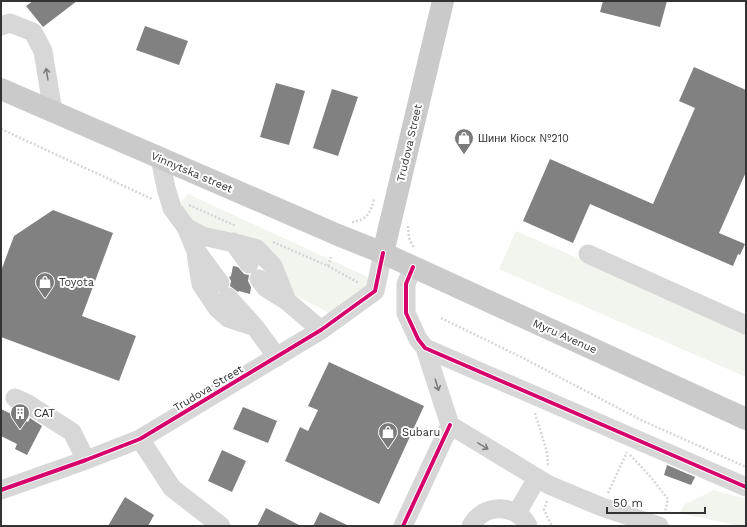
<svg xmlns="http://www.w3.org/2000/svg" width="747" height="527" viewBox="0 0 747 527" font-family="'Work Sans',sans-serif">
<style>
.green{fill:#f1f5ed}
.building{fill:#818181}
.lines{fill:none;stroke-linecap:round;stroke-linejoin:round}
.path{stroke:#d6d6d6;stroke-width:2.5;stroke-dasharray:2 2;stroke-linecap:butt}
.minor{stroke:#d7d7d7;stroke-width:19}
.major{stroke:#cacaca;stroke-width:22}
.cycleway-casing{stroke:#fff;stroke-width:6}
.cycleway{stroke:#d6006c;stroke-width:4}
.oneway{stroke:#7d7d7d}
.labels{text-anchor:middle;stroke-width:4;stroke-linejoin:round;paint-order:stroke}
.poi-label{font-size:11px;fill:#333;stroke:#fff;text-anchor:start}
.street-label{font-size:11px;fill:#333;stroke:#fff}
</style>
<rect width="100%" height="100%" fill="#fff"/>
<path class="green" d="M188 194 355 271 369 278 371 282 331 314 291 293 280 265 207 234 184 212 181 202Z
M516 231 746 332V377L499 269Z
M714 490 746 499V526H740L679 513 685 504Z"/>
<path class="building" d="M33 1H77L43 27 26 6Z
M603 1H667L660 27 600 12Z
M145 26 188 41 179 65 136 50Z
M694 67 746 90V172L719 233 745 244 740 255 738 254 733 266 590 204 573 243 523 221 550 159 653 204 695 108 679 101Z
M276 83 305 91 289 145 260 137Z
M332 89 358 97 338 156 313 148Z
M53 210 113 233 82 316 136 336 119 381 1 337V271L14 236Z
M233 266 238 267 244 274 249 275 248 281 251 287 250 294 239 291 238 292 230 286 231 281 229 277 231 276Z
M329 362 424 406 379 504 285 461 300 427 308 431 318 410 308 406Z
M243 407 277 421 268 443 233 429Z
M1 409 28 422 30 418 42 426 27 455 15 449 17 444 1 436Z
M222 450 246 461 232 492 208 481Z
M667 465 695 477 691 485 664 475Z
M125 497 154 515 148 526H108Z
M266 508 301 526H257Z
M320 512 349 526H313Z"/>
<g class="lines">
<path class="path" d="M1 129 152 199
M189 205 236 226
M352 222C367 220 371 212 374 199
M408 226 409 238 414 248
M273 242 328 266 359 283
M328 266 331 257
M441 318 521 357 641 420 746 467
M535 413 547 452 548 466
M630 455 649 475 668 499 665 512
M608 493 627 452
M547 501 544 510 552 526"/>
<path class="minor" d="M1 26 10 23 33 32 43 51 53 112
M160 158 166 188 172 208 186 227 202 236 239 244 257 249 273 266 287 301
M186 227 196 251 197 260 201 284 217 308 228 318 255 327 277 357
M233 242 249 264
M198 253 220 283
M588 254 746 325
M413 267 406 284V313L418 339 425 348 746 487
M259 279 266 288 287 301 321 330
M228 297 254 326
M425 348 450 425 549 485 602 507 659 526
M15 398 28 404 72 432 86 460
M140 439 172 488 221 526
M1 490 86 460 140 439 321 330 375 291 383 253
M517 513 537 478
M403 526 450 425
M471 526C473 523 475 520 477 518 491 503 520 507 528 526"/>
<path class="major" d="M1 89 338 235 383 253 746 419
M383 253 443 1"/>
<g class="cycleway-casing">
<path id="cycleway" d="M413 267 406 284V313L418 339 425 348 746 487
M1 490 86 460 140 439 321 330 375 291 383 253
M403 526 450 425"/>
</g>
<use href="#cycleway" class="cycleway"/>
</g>
<defs><path id="oneway-shaft" d="M-6 0H5M1.5-3L5.5 0L1.5 3" fill="none" stroke-width="1.6" stroke-linecap="round" stroke-linejoin="round"/></defs>
<g class="oneway">
<use href="#oneway-shaft" transform="translate(47 74) rotate(-99)"/>
<use href="#oneway-shaft" transform="translate(437 385) rotate(73)"/>
<use href="#oneway-shaft" transform="translate(483 446) rotate(31)"/>
</g>
<defs>
<g id="shop-pin" transform="scale(1)"><path d="M0 17L-7.5 6A9.5 9.5 0 1 1 7.5 6Z" fill="#7a7a7a" stroke="#fff"/><path d="M-5-2.5h2.3a2.7 3.5 0 0 1 5.4 0H5L5.5 6h-11ZM-1.5-2.5h3a1.5 2.3 0 0 0-3 0Z" fill="#fff"/></g>
<g id="building-pin" transform="scale(1)"><path d="M0 17L-7.5 6A9.5 9.5 0 1 1 7.5 6Z" fill="#7a7a7a" stroke="#fff"/><path d="M-4-6H4V6H1V3H-1V6H-4ZM-2.5-4.3h1.7v1.8h-1.7ZM.8-4.3h1.7v1.8H.8ZM-2.5-1h1.7V.8h-1.7ZM.8-1h1.7V.8H.8Z" fill="#fff"/></g>
</defs>
<g fill-rule="evenodd">
<use href="#shop-pin" x="464" y="138"/>
<use href="#shop-pin" x="45" y="282"/>
<use href="#building-pin" x="20" y="413"/>
<use href="#shop-pin" x="388" y="432"/>
</g>
<g class="labels">
<g class="poi-label">
<text x="478" y="142">Шини Кіоск №210</text>
<text x="59" y="286">Toyota</text>
<text x="34" y="417">САТ</text>
<text x="402" y="436">Subaru</text>
</g>
<g class="street-label">
<text transform="translate(409 143) rotate(-77)" y="4">Trudova Street</text>
<text transform="translate(192 172) rotate(23)" y="4">Vinnytska street</text>
<text transform="translate(565 336) rotate(24)" y="4">Myru Avenue</text>
<text transform="translate(208 388) rotate(-31)" y="4">Trudova Street</text>
</g>
</g>
<rect width="747" height="527" fill="none" stroke="#333333" stroke-width="4"/>
<path d="M607 507v6h98v-6" fill="none" stroke="#333333" stroke-width="2"/>
<text x="613" y="507" font-size="12" fill="#333333" stroke="#ffffff" stroke-width="3" paint-order="stroke">50 m</text>
</svg>
